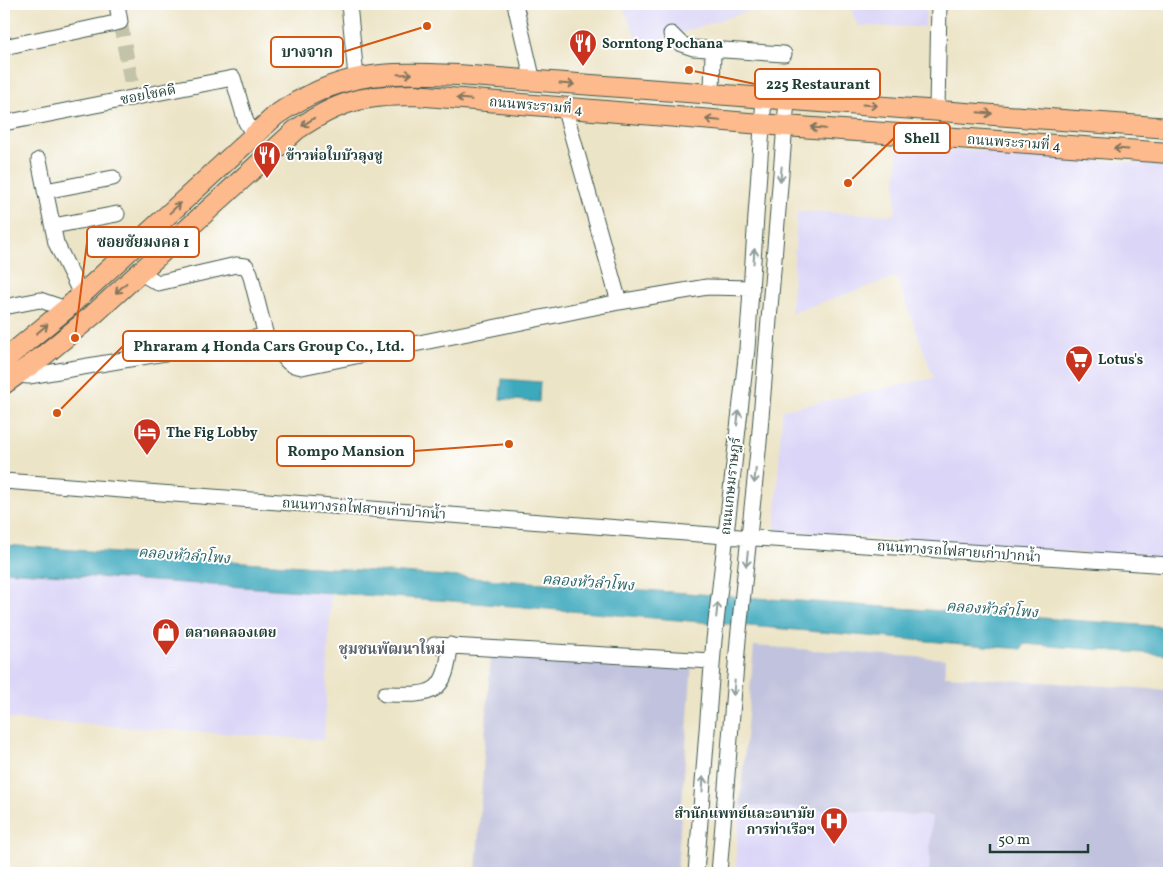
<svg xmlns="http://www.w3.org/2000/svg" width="1173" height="877" viewBox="0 0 1173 877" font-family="Vollkorn,'Noto Serif Thai',serif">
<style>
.built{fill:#dbd6f7}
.industrial{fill:#c1c2dd}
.water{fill:#3da9bd;stroke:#2e7378}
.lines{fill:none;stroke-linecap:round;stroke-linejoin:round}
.minor-tunnel{stroke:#c3c3a9;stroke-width:15;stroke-dasharray:15 8;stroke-linecap:butt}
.minor-casing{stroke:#3e564a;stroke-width:17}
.major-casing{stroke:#3e564a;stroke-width:22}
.minor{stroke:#fff;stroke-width:15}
.major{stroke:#fcba8d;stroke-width:20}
.oneway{stroke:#82755c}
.oneway2{stroke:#8f9e9a}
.labels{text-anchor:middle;stroke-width:4;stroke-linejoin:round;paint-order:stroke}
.poi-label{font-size:14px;font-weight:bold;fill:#1f3d34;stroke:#fff;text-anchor:start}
.street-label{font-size:14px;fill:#1f3d34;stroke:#fff}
.water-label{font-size:15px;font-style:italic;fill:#2a6364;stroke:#fff}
.neighbourhood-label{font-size:15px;font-weight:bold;fill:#5b6168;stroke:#fff}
.leader{fill:none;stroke:#d45610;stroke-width:2}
.callout-dot{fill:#d45610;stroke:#fff;stroke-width:2}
.callout{fill:#fff;stroke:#d45610;stroke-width:2}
.callout-label{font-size:15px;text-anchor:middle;font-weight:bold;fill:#1f3d34}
</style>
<rect width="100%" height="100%" fill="#fff"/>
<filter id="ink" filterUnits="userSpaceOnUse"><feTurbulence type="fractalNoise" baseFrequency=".02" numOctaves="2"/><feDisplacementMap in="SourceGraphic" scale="10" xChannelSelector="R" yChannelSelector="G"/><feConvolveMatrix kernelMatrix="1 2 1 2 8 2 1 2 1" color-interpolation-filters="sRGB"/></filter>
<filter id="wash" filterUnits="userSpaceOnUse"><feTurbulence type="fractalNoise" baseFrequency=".0096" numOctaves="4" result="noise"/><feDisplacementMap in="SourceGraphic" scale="20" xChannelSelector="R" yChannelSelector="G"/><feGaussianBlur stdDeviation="1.12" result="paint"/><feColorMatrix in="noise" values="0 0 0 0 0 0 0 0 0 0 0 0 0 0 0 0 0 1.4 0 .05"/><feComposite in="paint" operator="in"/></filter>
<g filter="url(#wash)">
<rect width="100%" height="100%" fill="#ece4c6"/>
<path class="built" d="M622 4H769L640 46Z
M848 4H926L925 27 858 26Z
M898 145 1169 165V559L775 531 782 410 934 378 896 277 791 313 797 211 895 215Z
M4 571 331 593 324 740 4 719Z
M740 805 933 816 929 873H735Z"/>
<path class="industrial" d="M754 646 946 659 945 676 1169 690V873H929L932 816 740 805Z
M491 649 692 662 677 873H476Z"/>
<path class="water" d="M502 379 540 382 539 402 500 399Z
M4 545 1169 627V655L1024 644 1022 649 451 601 4 571Z"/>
</g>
<g filter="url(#ink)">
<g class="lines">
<path class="minor-tunnel" d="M120 22 134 97"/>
<g class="minor-casing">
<path id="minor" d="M349 4 356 77
M515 4 533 81
M671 34 681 44 693 48 784 54
M4 47 120 22 117 4
M712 94 713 50
M564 107 619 302
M937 110 939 4
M4 123 233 78 246 122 254 135
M39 160 56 243 81 294
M45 191 113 178
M53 226 117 214
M139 272 158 283 236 265 246 266 250 273 266 336 288 362 293 365 302 367 619 302 707 287 752 288
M4 307 40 300 66 309
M17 375 29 376 266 336
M4 481 725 536 1169 565
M434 645 712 661
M385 694C431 695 446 697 450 645
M696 873 714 640 747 349 764 98
M719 873 738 640 759 442 787 100"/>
</g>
<g class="major-casing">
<path id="major" d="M4 360 66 309 276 115C340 71 383 72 458 75L1169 128
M4 384 43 356 93 315 296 130C339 101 363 95 414 95L785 126 1169 153"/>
</g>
<use href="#minor" class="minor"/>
<use href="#major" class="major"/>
</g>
<defs><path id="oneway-shaft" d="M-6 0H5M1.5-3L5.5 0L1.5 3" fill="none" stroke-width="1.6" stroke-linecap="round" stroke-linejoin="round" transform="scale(1.25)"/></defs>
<g class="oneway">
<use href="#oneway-shaft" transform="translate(405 74) rotate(-1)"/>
<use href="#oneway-shaft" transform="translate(567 84) rotate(4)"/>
<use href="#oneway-shaft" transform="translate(464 99) rotate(-175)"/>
<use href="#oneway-shaft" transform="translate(870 105) rotate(4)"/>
<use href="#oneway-shaft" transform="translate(985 113) rotate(5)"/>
<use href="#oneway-shaft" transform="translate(713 120) rotate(-175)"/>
<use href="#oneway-shaft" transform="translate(308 122) rotate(146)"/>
<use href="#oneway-shaft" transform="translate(818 128) rotate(-175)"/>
<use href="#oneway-shaft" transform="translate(1121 149) rotate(-176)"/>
<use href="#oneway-shaft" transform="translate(175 208) rotate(-43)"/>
<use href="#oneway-shaft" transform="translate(121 288) rotate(137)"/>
<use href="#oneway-shaft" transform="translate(42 329) rotate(-40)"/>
</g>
<g class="oneway2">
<use href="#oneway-shaft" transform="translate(781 174) rotate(95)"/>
<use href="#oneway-shaft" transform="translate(754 256) rotate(-86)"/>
<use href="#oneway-shaft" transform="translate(738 418) rotate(-83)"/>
<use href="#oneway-shaft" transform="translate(755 476) rotate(96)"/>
<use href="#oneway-shaft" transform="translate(747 559) rotate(96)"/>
<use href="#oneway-shaft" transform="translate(717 610) rotate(-84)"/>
<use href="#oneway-shaft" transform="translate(734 688) rotate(95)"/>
<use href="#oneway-shaft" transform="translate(703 784) rotate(-86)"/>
</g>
</g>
<defs>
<g id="restaurant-pin" transform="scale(1.4375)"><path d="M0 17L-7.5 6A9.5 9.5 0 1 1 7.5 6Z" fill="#c8321e" stroke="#fff"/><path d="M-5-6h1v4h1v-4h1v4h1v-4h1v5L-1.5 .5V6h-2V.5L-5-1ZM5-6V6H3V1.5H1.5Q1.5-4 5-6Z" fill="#fff"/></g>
<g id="supermarket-pin" transform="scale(1.4375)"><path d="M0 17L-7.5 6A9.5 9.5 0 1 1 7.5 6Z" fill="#c8321e" stroke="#fff"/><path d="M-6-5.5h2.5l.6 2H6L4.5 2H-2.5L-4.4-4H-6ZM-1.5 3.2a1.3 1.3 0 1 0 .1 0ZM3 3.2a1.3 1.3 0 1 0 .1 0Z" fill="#fff"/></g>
<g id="hotel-pin" transform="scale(1.4375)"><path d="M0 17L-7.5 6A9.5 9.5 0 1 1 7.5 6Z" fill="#c8321e" stroke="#fff"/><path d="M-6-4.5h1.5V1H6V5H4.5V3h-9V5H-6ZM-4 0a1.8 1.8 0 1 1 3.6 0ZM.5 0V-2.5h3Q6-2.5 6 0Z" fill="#fff"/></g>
<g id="shop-pin" transform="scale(1.4375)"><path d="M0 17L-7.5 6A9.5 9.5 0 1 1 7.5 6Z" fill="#c8321e" stroke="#fff"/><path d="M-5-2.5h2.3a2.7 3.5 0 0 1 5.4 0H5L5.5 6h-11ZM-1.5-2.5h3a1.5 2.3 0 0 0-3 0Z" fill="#fff"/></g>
<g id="hospital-pin" transform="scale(1.4375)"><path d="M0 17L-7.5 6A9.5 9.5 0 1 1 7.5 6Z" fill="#c8321e" stroke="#fff"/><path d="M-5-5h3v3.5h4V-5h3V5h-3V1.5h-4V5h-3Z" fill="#fff"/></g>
</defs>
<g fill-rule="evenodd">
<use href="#restaurant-pin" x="583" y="43"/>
<use href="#restaurant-pin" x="267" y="155"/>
<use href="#supermarket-pin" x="1079" y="359"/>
<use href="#hotel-pin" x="147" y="432"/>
<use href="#shop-pin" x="166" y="632"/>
<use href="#hospital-pin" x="834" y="821"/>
</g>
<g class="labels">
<g class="poi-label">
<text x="602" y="48">Sorntong Pochana</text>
<text x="286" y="160">ข้าวห่อใบบัวลุงชู</text>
<text x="1098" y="364">Lotus's</text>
<text x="166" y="437">The Fig Lobby</text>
<text x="185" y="637">ตลาดคลองเตย</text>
<text x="815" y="818" text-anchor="end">สำนักแพทย์และอนามัย<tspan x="815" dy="16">การท่าเรือฯ</tspan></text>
</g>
<g class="street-label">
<text transform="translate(148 94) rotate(-11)" y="5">ซอยโชคดี</text>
<text transform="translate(536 105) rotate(5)" y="5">ถนนพระรามที่ 4</text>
<text transform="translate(1014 142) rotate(4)" y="5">ถนนพระรามที่ 4</text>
<text transform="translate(730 486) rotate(-84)" y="5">ถนนเกษมราษฎร์</text>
<text transform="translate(364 508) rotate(4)" y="5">ถนนทางรถไฟสายเก่าปากน้ำ</text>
<text transform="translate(959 551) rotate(4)" y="5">ถนนทางรถไฟสายเก่าปากน้ำ</text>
</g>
<g class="water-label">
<text transform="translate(184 555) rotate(4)" y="5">คลองหัวลำโพง</text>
<text transform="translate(588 582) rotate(4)" y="5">คลองหัวลำโพง</text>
<text transform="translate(992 609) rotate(4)" y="5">คลองหัวลำโพง</text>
</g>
<g class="neighbourhood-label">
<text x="392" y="654">ชุมชนพัฒนาใหม่</text>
</g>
</g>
<path class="leader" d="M427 26L343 52M689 70L755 84M848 183L894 138M75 338L87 242M57 413L123 346M509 444L414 451"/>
<g class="callout-dot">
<circle cx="427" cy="26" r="5"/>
<circle cx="689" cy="70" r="5"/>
<circle cx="848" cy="183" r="5"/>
<circle cx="75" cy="338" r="5"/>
<circle cx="57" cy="413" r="5"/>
<circle cx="509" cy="444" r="5"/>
</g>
<g class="callout">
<rect x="271" y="37" width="72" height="30" rx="5"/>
<rect x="755" y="69" width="125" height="30" rx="5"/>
<rect x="894" y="123" width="56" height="30" rx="5"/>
<rect x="87" y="227" width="112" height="30" rx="5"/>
<rect x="123" y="331" width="291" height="30" rx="5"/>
<rect x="277" y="436" width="137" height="30" rx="5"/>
</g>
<g class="callout-label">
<text x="307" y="57">บางจาก</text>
<text x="818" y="89">225 Restaurant</text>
<text x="922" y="143">Shell</text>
<text x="143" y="247">ซอยชัยมงคล 1</text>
<text x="269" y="351">Phraram 4 Honda Cars Group Co., Ltd.</text>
<text x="346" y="456">Rompo Mansion</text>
</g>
<rect width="1173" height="877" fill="none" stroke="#fff" stroke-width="20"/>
<path d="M990 844v8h98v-8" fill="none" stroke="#1f3d34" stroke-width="2.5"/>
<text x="998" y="844" font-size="15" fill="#1f3d34" stroke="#ffffff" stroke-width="4" paint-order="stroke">50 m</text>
</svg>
